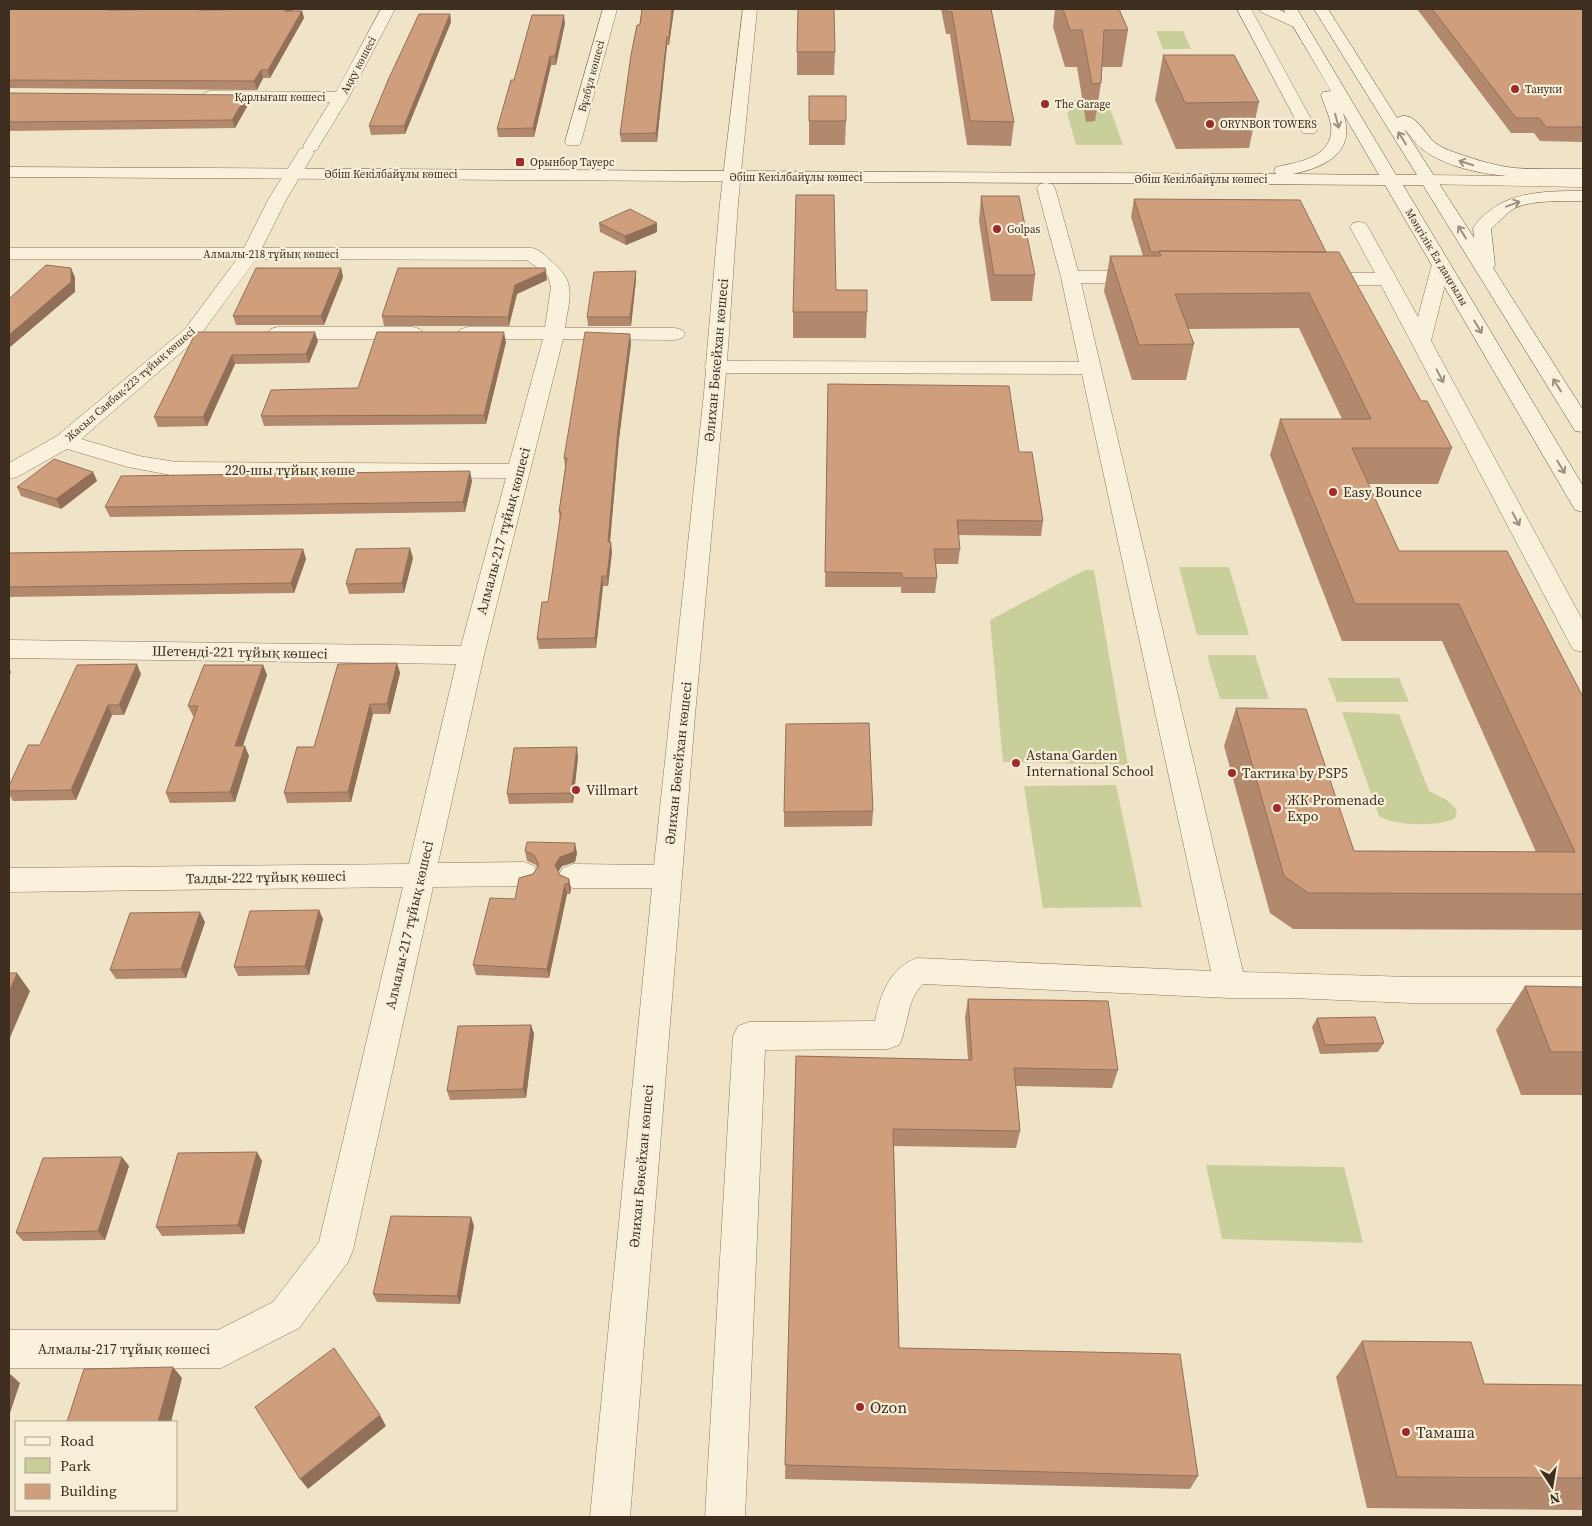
<svg xmlns="http://www.w3.org/2000/svg" width="1592" height="1526" viewBox="0 0 1592 1526" font-family="'Source Serif 4',serif">
<style>
.green{fill:#c9cf9b}
.lines{fill:none;stroke-linecap:round;stroke-linejoin:round}
.street-casing{stroke:#8d765c;stroke-width:1}
.secondary-casing{stroke:#6f573f;stroke-width:1}
.street{fill:#faf1dc;fill-rule:evenodd}
.secondary{fill:#faf1dc;fill-rule:evenodd}
.wall{fill:#b2896c}
.shaded-wall{fill:#916f58}
.building{fill:#cf9f7d;stroke:#916f58}
.oneway{stroke:#9c907e}
.poi-dot{fill:#9e2a2b;stroke:#f7eed8;stroke-width:2}
.labels{text-anchor:middle;stroke-width:4.5;stroke-linejoin:round;paint-order:stroke}
.far-street-label{font-size:11px;fill:#3d2e20;stroke:#f7eed8}
.far-poi-label{font-size:11px;fill:#3d2e20;stroke:#f7eed8;text-anchor:start}
.street-label{font-size:14px;fill:#3d2e20;stroke:#f7eed8}
.poi-label{font-size:14px;fill:#3d2e20;stroke:#f7eed8;text-anchor:start}
.near-poi-label{font-size:16px;fill:#3d2e20;stroke:#f7eed8;text-anchor:start}
</style>
<rect width="100%" height="100%" fill="#f0e4c8"/>
<path class="green" d="M1156 31H1183L1191 49H1163Z
M1066 100H1107L1123 145H1076L1067 113 1069 112Z
M1179 567H1229L1249 635H1197Z
M1085 570H1094L1128 765 1003 762 990 620Z
M1207 655H1255L1269 699H1220Z
M1328 678H1399L1409 702H1337Z
M1342 712 1399 714 1429 791 1447 800 1457 810 1455 818C1441 827 1393 826 1379 816Z
M1116 785 1142 907 1043 908 1024 786Z
M1206 1165 1344 1167 1363 1243 1222 1239Z"/>
<g class="lines">
<g class="street-casing">
<path id="street" d="M381 9H395L349 97 319 146 317 150 313 151 314 153 286 200 262 248H532C540 250 545 255 551 261 578 283 569 297 565 328H675L682 330 685 334 682 338 675 340 563 339 484 655 438 863 524 862 534 866 539 874 534 882 524 886 433 887 353 1250 348 1262 299 1328 221 1368H9V1330H218L273 1302 319 1242 403 887 9 892V868L409 864 456 664 9 658V640L461 646 506 478 176 476 128 467 67 449 17 477 9 479V463L57 436 185 329 237 259H9V248H244L268 200 300 149 304 148 303 146 330 102 210 101 204 99 202 96 204 93 210 91 336 92ZM256 259 527 260 548 276 551 287 545 327H468L461 329 458 333 461 337 468 339H543L509 464 176 462 139 456 81 439 199 337Z
M603 9H617L581 142 579 145H567L565 142Z
M743 9H757L738 203 727 361 1079 362 1061 277 1037 188 1040 184 1046 183 1052 184 1055 188 1078 271H1144L1151 273 1153 277 1151 281 1144 283H1081L1243 972 1411 977H1583V1003H1411L1291 998H1230L923 984C906 1000 909 1025 899 1045L888 1049 765 1050 745 1517H705L733 1036 738 1026 749 1022 875 1021C880 995 890 967 917 958L1211 971 1082 374 726 373 695 715 630 1517H590L652 888H573L563 884 558 876 563 868 573 864 654 865 704 393 706 370 704 367 706 364 720 203Z
M1237 9H1251L1317 130 1315 133H1303L1301 130Z
M1259 9H1277L1304 21 1306 24 1304 27H1294L1261 12Z
M1427 175 1583 177V187L1421 184 1418 180 1421 176Z
M1359 222 1365 223 1368 227 1418 317 1432 264 1434 260 1441 258 1448 260 1450 264 1431 341 1583 621V652L1574 650 1570 644 1381 285H1317L1310 283 1308 279 1310 275 1317 273H1375L1350 227 1353 223Z
M278 327H413L420 329 423 333 420 337 413 339H278L271 337 268 333 271 329Z"/>
</g>
<g class="secondary-casing">
<path id="secondary" d="M1283 9H1297L1396 175H1417L1314 9H1328L1397 118C1412 109 1424 131 1432 140 1436 144 1443 148 1448 150 1470 158 1491 165 1514 168 1537 170 1561 168 1583 169V179C1534 178 1463 180 1422 149 1415 144 1411 135 1404 129L1474 238 1473 228C1499 191 1542 191 1583 191V201C1562 202 1535 199 1515 208 1506 213 1499 222 1491 229L1495 265 1493 268 1583 410V432L1575 431 1572 426 1423 185H1403L1583 486V512L1575 510 1572 505 1385 185 9 177V167L1276 174 1274 171 1276 167C1299 162 1335 157 1331 125 1329 114 1324 105 1321 95L1323 92 1331 91ZM1343 113 1379 175 1293 174C1326 167 1357 152 1343 113Z"/>
</g>
<use href="#street" class="street"/>
<use href="#secondary" class="secondary"/>
</g>
<path class="wall" d="M9 9H111V10L207 9 206 10H254L255 9H293L292 11H302L304 18 270 78H263L257 90 9 88Z
M642 9H674L669 45H667L657 142H621L620 134Z
M941 9H991L1014 122 1011 146 967 145 950 34H946Z
M1055 9H1119L1128 30 1122 67H1102L1101 83 1095 121 1086 122 1077 67H1065L1053 27Z
M1417 9H1583V142L1540 141 1534 133H1511Z
M450 14 451 22 405 134 371 135 369 126Z
M565 23 556 65H551L534 137H498L497 129 514 80Z
M797 52H835L834 75H797Z
M1163 55 1259 102 1249 148 1176 149 1155 100Z
M9 93 249 103 235 128 9 131Z
M809 96 846 121 845 145H809Z
M981 196 1035 275 1032 301H991L979 221Z
M1134 199 1326 252 1421 401 1452 448 1438 484H1368L1399 551 1583 697V930L1293 929 1270 913 1224 746 1236 708 1354 851 1536 852 1442 641H1342L1270 455 1280 419H1342L1299 328 1188 329 1194 344 1186 380H1132L1104 291 1110 256H1143L1131 217Z
M599 223 657 232 626 245 600 232Z
M341 268 343 277 324 325H236L233 316Z
M636 271V280L631 326H588L587 317Z
M547 280 517 294 509 326H384L382 316Z
M836 290 867 312 866 338H793V312Z
M196 332 318 341 309 363 235 364 207 426 158 427 154 417Z
M506 342 486 424 264 426 261 416 358 388Z
M631 343 619 439 610 542 612 552 608 586H603L596 648 539 649 537 639 548 602 560 521 559 512 565 467 564 458Z
M828 384 1019 452 1043 521 1041 536 958 535 960 549 958 564H936L937 578 935 593H901V587H825Z
M93 472 97 481 61 509 21 496 17 487Z
M472 481 465 512 110 517 105 507Z
M303 549 306 559 294 593 9 597V553Z
M413 558 404 593 349 594 346 584Z
M397 663 400 673 390 714H373L351 802 287 803 284 793 314 747Z
M263 665 267 675 243 746 249 756 235 802 170 803 166 793 194 716H193L188 706Z
M141 674 124 715H112L76 800 13 801 9 794V786L40 745Z
M578 757 573 803 509 804 507 794Z
M873 811 872 826 784 827V812Z
M525 851 577 853 575 862 562 866 558 872 560 875 569 879 571 889 570 894H567L549 978 476 975 473 965 515 899 537 868 536 865 527 861Z
M319 910 323 919 309 975 238 976 234 967Z
M205 922 186 978 116 979 110 970Z
M1525 986 1583 987V1095H1521L1496 1030Z
M968 999 1118 1070 1112 1088 1016 1086 1020 1131 1016 1148 894 1146 899 1348 1198 1476 1190 1489 785 1479 796 1056 968 1060 965 1017Z
M1317 1018 1384 1043 1378 1052 1320 1054 1312 1027Z
M531 1025 534 1034 526 1098 450 1100 447 1091Z
M262 1161 244 1234 162 1236 156 1227Z
M129 1166 105 1240 23 1241 16 1233Z
M471 1217 474 1226 460 1304 377 1302 373 1294Z
M1362 1341 1484 1384 1583 1385V1510L1367 1508 1336 1377Z"/>
<path class="shaded-wall" d="M199 9H207L201 18 198 10Z
M286 9H293L287 19 285 11Z
M672 9H674L669 45V37Z
M302 11 304 18 270 78 268 70Z
M450 14 451 22 405 134 404 126Z
M564 15 565 23 556 65 555 56Z
M667 37V45L657 142 656 133Z
M550 56 551 65 534 137 533 128Z
M261 70 263 78 257 90 254 81Z
M247 95 249 103 235 128 232 120Z
M657 223V232L626 245 625 236Z
M71 268 75 277V292L9 348V335Z
M341 268 343 277 324 325 321 316Z
M546 271 547 280 517 294 509 326 508 317 515 285Z
M636 271V280L631 326 630 317Z
M315 332 318 341 309 363 306 354Z
M504 332 506 342 486 424 484 415Z
M630 334 631 343 619 439 609 552 608 542 618 429Z
M232 355 235 364 207 426 203 417Z
M470 471 472 481 465 512 463 502Z
M93 472 97 481 61 509 56 499Z
M611 542 612 552 608 586 607 576Z
M410 548 413 558 404 593 402 583Z
M303 549 306 559 294 593 291 583Z
M602 576 603 586 596 648 595 638Z
M397 663 400 673 390 714 387 704Z
M137 664 141 674 124 715 119 705Z
M263 665 267 675 239 756 235 746Z
M9 668 11 672 9 677Z
M370 704 373 714 351 802 348 792Z
M108 705 112 715 76 800 71 790Z
M245 746 249 756 235 802 230 792Z
M577 747 578 757 573 803 571 793Z
M575 843 577 853 575 862 562 866 556 875 555 865 560 857Z
M569 879 571 889 570 894 568 884Z
M565 884 567 894 549 978 547 969Z
M319 910 323 919 309 975 305 966Z
M200 912 205 922 186 978 181 969Z
M17 973 30 991 9 1040V992Z
M531 1025 534 1034 526 1098 523 1089Z
M257 1152 262 1161 244 1234 238 1225Z
M122 1157 129 1166 105 1240 98 1231Z
M471 1217 474 1226 460 1304 457 1296Z
M173 1367 182 1378 171 1422H158Z
M9 1373 20 1383 9 1416Z
M380 1415 386 1426 308 1489 300 1479Z"/>
<path class="building" d="M9 9H102L109 10 199 9 198 10 286 9 285 11H302L268 70H261L254 81 9 80Z
M642 9H672L669 37H667L656 133 620 134 631 55 637 25H640Z
M798 9H834L835 52H797Z
M947 9H991L1014 122 970 121 952 12H947Z
M1063 9H1119L1128 30H1104L1101 83 1092 84 1082 30H1070Z
M1432 9H1583V127H1546L1539 118H1516Z
M419 14H450L404 126H369L389 78Z
M532 15H564L555 56H550L533 128 497 129 511 80H514Z
M1163 55H1234L1259 102 1185 103Z
M9 93 247 95 232 120 9 122Z
M809 96H846V121H809Z
M796 195H834L836 290H867V312H793Z
M981 196H1019L1035 275H994Z
M1134 199 1300 200 1326 252 1159 251 1160 252H1151Z
M630 209 657 223 625 236 599 223Z
M1159 251 1339 252 1421 401H1427L1452 448H1352L1399 551H1507L1583 697V894L1308 893 1284 876 1236 708 1306 709 1354 851 1575 852 1459 604H1355L1280 419H1371L1309 293 1175 294 1194 344 1139 345 1110 256H1161Z
M46 265 71 268V282L9 335V299Z
M256 268H341L321 316H233Z
M398 268H545L546 271 515 285 508 317 382 316Z
M636 271 630 317H587L594 272Z
M196 332H315L306 354 232 355 203 417H154Z
M377 332H504L484 415 261 416 271 390 358 388Z
M585 332 630 334 618 429 608 542H611L607 576H602L595 638 537 639 542 602H548L561 512H559L567 458H564Z
M828 384 1009 386 1019 452H1032L1043 521 957 520 960 549H934L937 578H902V573L825 572Z
M54 459 93 472 56 499 17 487Z
M470 471 463 502 105 507 121 476Z
M410 548 402 583 346 584 356 549Z
M303 549 291 583 9 587V553Z
M397 663 387 704H370L348 792 284 793 297 747H314L338 664Z
M137 664 119 705H108L71 790 9 791V786L28 745H40L77 665Z
M204 665H263L235 746H245L230 792 166 793 198 706H188Z
M869 723 873 811 784 812 786 724Z
M577 747 571 793 507 794 514 748Z
M527 842 575 843 574 852 560 857 555 865 560 875 569 879 568 884H565L547 969 473 965 490 898 515 899 519 878 533 874 539 865 534 855 525 851Z
M319 910 305 966 234 967 250 911Z
M200 912 181 969 110 970 130 913Z
M9 973H17L9 992Z
M1525 986 1583 987V1052H1551Z
M968 999 1108 1001 1118 1070 1014 1068 1020 1131 893 1129 899 1348 1180 1354 1198 1476 785 1465 796 1056 972 1060Z
M1375 1017 1384 1043 1325 1045 1317 1018Z
M531 1025 523 1089 447 1091 458 1026Z
M257 1152 238 1225 156 1227 178 1153Z
M122 1157 98 1231 16 1233 43 1158Z
M391 1216 471 1217 457 1296 373 1294Z
M1362 1341 1471 1342 1484 1384 1583 1385V1478L1397 1477Z
M334 1348 380 1415 300 1479 255 1407Z
M173 1367 158 1422H67L84 1369Z"/>
<defs><path id="oneway-shaft" d="M-6 0H5M1.5-3L5.5 0L1.5 3" fill="none" stroke-width="1.6" stroke-linecap="round" stroke-linejoin="round" transform="scale(1.25)"/></defs>
<g class="oneway">
<use href="#oneway-shaft" transform="translate(1337 121) rotate(75)"/>
<use href="#oneway-shaft" transform="translate(1402 138) rotate(-122)"/>
<use href="#oneway-shaft" transform="translate(1466 163) rotate(-162)"/>
<use href="#oneway-shaft" transform="translate(1513 204) rotate(-20)"/>
<use href="#oneway-shaft" transform="translate(1462 232) rotate(-122)"/>
<use href="#oneway-shaft" transform="translate(1478 327) rotate(59)"/>
<use href="#oneway-shaft" transform="translate(1440 376) rotate(62)"/>
<use href="#oneway-shaft" transform="translate(1557 385) rotate(-122)"/>
<use href="#oneway-shaft" transform="translate(1561 467) rotate(59)"/>
<use href="#oneway-shaft" transform="translate(1516 519) rotate(62)"/>
</g>
<g class="poi-dot">
<circle cx="1515" cy="89" r="5"/>
<circle cx="1045" cy="104" r="5"/>
<circle cx="1210" cy="124" r="5"/>
<rect x="515" y="157" width="10" height="10" rx="2.5"/>
<circle cx="997" cy="229" r="5"/>
<circle cx="1333" cy="492" r="5"/>
<circle cx="1016" cy="763" r="5"/>
<circle cx="1232" cy="773" r="5"/>
<circle cx="576" cy="790" r="5"/>
<circle cx="1277" cy="808" r="5"/>
<circle cx="860" cy="1407" r="5"/>
<circle cx="1406" cy="1432" r="5"/>
</g>
<g class="labels">
<g class="far-street-label">
<text transform="translate(358 65) rotate(-62)" y="4">Аққу көшесі</text>
<text transform="translate(591 76) rotate(-75)" y="4">Бұлбұл көшесі</text>
<text x="280" y="101">Қарлығаш көшесі</text>
<text x="391" y="178">Әбіш Кекілбайұлы көшесі</text>
<text x="796" y="181">Әбіш Кекілбайұлы көшесі</text>
<text x="1201" y="183">Әбіш Кекілбайұлы көшесі</text>
<text x="271" y="258">Алмалы-218 тұйық көшесі</text>
<text transform="translate(1437 257) rotate(59)" y="4">Мәңгілік Ел даңғылы</text>
<text transform="translate(130 384) rotate(-41)" y="4">Жасыл Саябақ-223 тұйық көшесі</text>
</g>
<g class="far-poi-label">
<text x="1525" y="93">Тануки</text>
<text x="1055" y="108">The Garage</text>
<text x="1220" y="128">ORYNBOR TOWERS</text>
<text x="530" y="166">Орынбор Тауерс</text>
<text x="1007" y="233">Golpas</text>
</g>
<g class="street-label">
<text transform="translate(716 360) rotate(-85)" y="5">Әлихан Бөкейхан көшесі</text>
<text x="290" y="475">220-шы тұйық көше</text>
<text transform="translate(503 531) rotate(-75)" y="5">Алмалы-217 тұйық көшесі</text>
<text transform="translate(240 652) rotate(1)" y="5">Шетенді-221 тұйық көшесі</text>
<text transform="translate(678 763) rotate(-84)" y="5">Әлихан Бөкейхан көшесі</text>
<text transform="translate(266 877) rotate(-1)" y="5">Талды-222 тұйық көшесі</text>
<text transform="translate(409 925) rotate(-77)" y="5">Алмалы-217 тұйық көшесі</text>
<text transform="translate(641 1166) rotate(-85)" y="5">Әлихан Бөкейхан көшесі</text>
<text x="124" y="1354">Алмалы-217 тұйық көшесі</text>
</g>
<g class="poi-label">
<text x="1343" y="497">Easy Bounce</text>
<text x="1026" y="760">Astana Garden<tspan x="1026" dy="16">International School</tspan></text>
<text x="1242" y="778">Тактика by PSP5</text>
<text x="586" y="795">Villmart</text>
<text x="1287" y="805">ЖК Promenade<tspan x="1287" dy="16">Expo</tspan></text>
</g>
<g class="near-poi-label">
<text x="870" y="1413">Ozon</text>
<text x="1416" y="1438">Тамаша</text>
</g>
</g>
<rect width="1592" height="1526" fill="none" stroke="#3d2e20" stroke-width="20"/>
<rect x="15" y="1421" width="162" height="90" fill="#f7eed8" stroke="#ada18e"/>
<rect x="25" y="1437" width="25" height="8" fill="#faf1dc" stroke="#ada18e"/>
<text x="60" y="1446" font-size="15" fill="#3d2e20">Road</text>
<rect x="25" y="1458" width="25" height="15" fill="#c9cf9b" stroke="#ada18e"/>
<text x="60" y="1471" font-size="15" fill="#3d2e20">Park</text>
<rect x="25" y="1484" width="25" height="15" fill="#cf9f7d" stroke="#ada18e"/>
<text x="60" y="1496" font-size="15" fill="#3d2e20">Building</text>
<g transform="translate(1552 1486) rotate(168)" stroke="#f7eed8" stroke-width="4" paint-order="stroke">
<path d="M0-4L9 19L0 12L-9 19Z" fill="#3d2e20"/>
<text y="-8" font-size="14" font-weight="bold" text-anchor="middle" fill="#3d2e20">N</text>
</g>
</svg>
